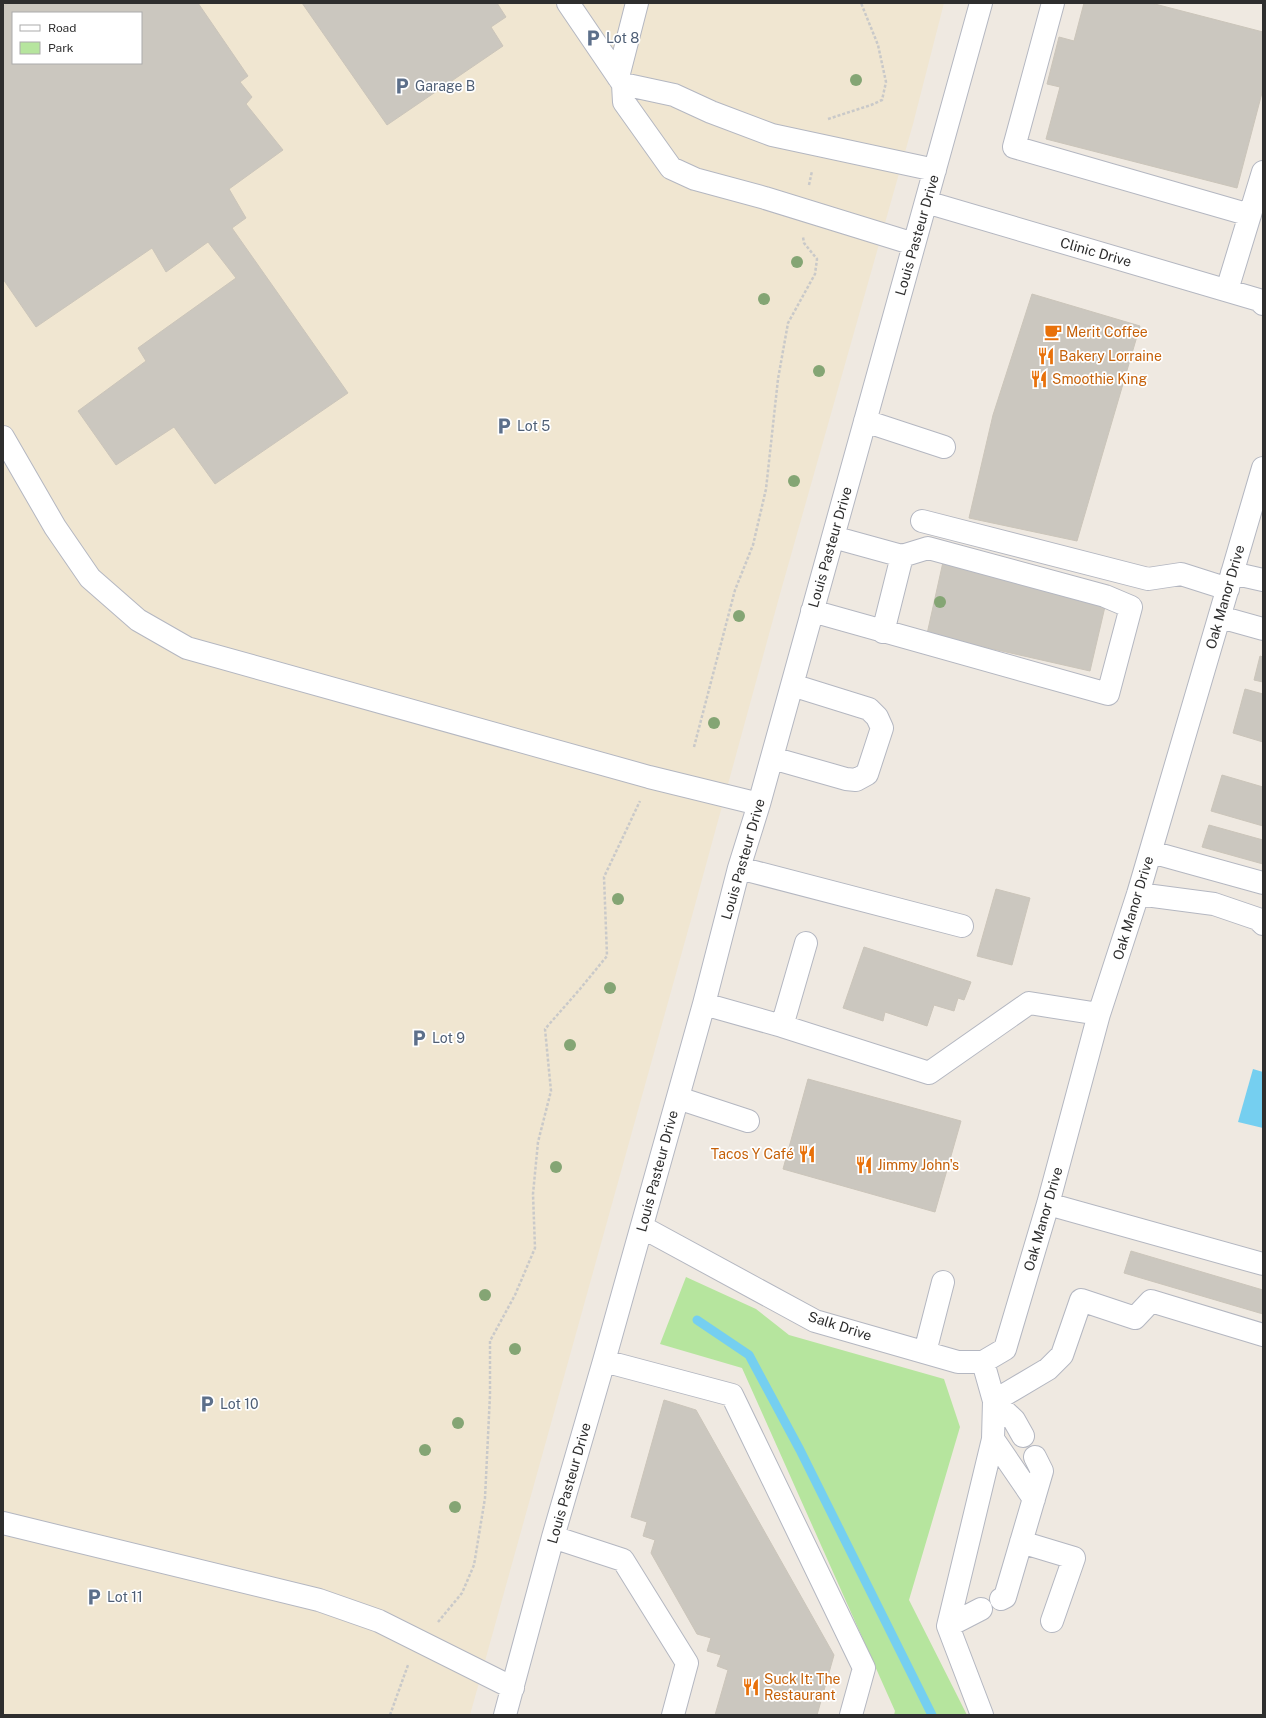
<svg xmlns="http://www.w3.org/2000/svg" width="1266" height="1718" viewBox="0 0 1266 1718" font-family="'Public Sans',sans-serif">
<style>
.education{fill:#f0e6d1;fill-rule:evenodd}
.green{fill:#b6e59e}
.water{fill:#75cff0}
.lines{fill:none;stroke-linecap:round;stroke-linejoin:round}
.stream{stroke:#75cff0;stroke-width:9}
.building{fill:#cbc7bf;stroke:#cbc5ba;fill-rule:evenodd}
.minor-casing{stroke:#b4b7c1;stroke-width:24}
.path{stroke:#c9c9c9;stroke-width:2.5;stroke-dasharray:3 2;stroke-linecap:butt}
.minor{stroke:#fff;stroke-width:22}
.tree{fill:#84a574}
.labels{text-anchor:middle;stroke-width:3.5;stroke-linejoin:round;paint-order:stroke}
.service-label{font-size:14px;fill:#4e5e75;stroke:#fff;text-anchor:start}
.street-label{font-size:14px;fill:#2e2e2e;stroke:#fff}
.food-label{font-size:14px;fill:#c56008;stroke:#fff;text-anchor:start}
</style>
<rect width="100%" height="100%" fill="#efe9e1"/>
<path class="education" d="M3 3H944L913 124 780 594 692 916 470 1715H3ZM13 13H141V63H13Z"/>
<path class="green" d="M686 1277 756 1309 789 1335 944 1379 960 1427 909 1600 967 1715H894L895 1711 742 1368 660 1344Z"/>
<path class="water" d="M1253 1069 1263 1072V1128L1238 1122Z"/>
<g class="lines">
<path class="stream" d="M697 1320 749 1355 800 1450 932 1715"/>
</g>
<path class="building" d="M7 3H198L248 76 240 82 252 97 246 104 283 150 229 189 246 218 232 228 348 393 215 484 174 427 116 465 78 411 146 361 138 348 236 278 208 242 166 272 152 248 36 327 3 279V6ZM13 13H141V63H13Z
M302 3H497L506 17 491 27 503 46 387 125Z
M1084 3H1151L1263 32V89L1237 188 1046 139 1060 87 1047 84 1059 37 1074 41Z
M1032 294 1140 326 1077 541 969 518 993 415Z
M943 562 1107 598 1090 671 927 634Z
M1260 656 1263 657V682L1254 680Z
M1245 689 1263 694V742L1233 733Z
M1222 775 1263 787V826L1211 811Z
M1209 825 1263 840V864L1202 847Z
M996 889 1030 898 1012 965 977 956Z
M864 947 971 982 964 1000 958 998 954 1011 934 1005 927 1026 885 1012 883 1021 843 1008Z
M808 1079 961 1121 935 1212 783 1169Z
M1131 1251 1263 1290V1314L1124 1273Z
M664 1400 696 1410 834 1655 817 1715H715L728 1670 717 1666 721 1655 707 1651 711 1638 697 1634 651 1553 655 1540 643 1536 647 1522 631 1517Z"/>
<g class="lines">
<g class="minor-casing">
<path id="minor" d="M568 3 623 84 624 102 671 168 695 179 765 198 914 244
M1053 3 1014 147 1250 215
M618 77 637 3
M623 84 674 95 711 112 772 135 935 170
M926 202 1259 300 1263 304
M1227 290 1263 172
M865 421 944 447
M3 437 55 527 90 578 138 620 187 648 649 777 759 804
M922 521 1148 579 1181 574 1228 589
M1232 573 1263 580
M812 611 1108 694 1131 607 1105 596 928 548 902 556 833 537
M1220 617 1263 629
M883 632 902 556
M772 758 846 779 856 780 867 774 882 728 877 717 869 709 792 685
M1151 852 1263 883
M739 868 962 926
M1138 894 1214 904 1258 919 1263 924
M704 1004 782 1026 929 1073 1029 1003 1099 1014
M782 1026 806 943
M678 1098 748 1121
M1048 1204 1263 1264
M642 1227 815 1321 958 1362H983L1005 1349 1048 1204 1099 1014 1138 894 1263 468
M925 1352 943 1282
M604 1361 732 1395 864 1668 851 1715
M1023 1436 1014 1420 994 1401 1048 1369 1062 1355 1081 1300 1135 1318 1151 1301 1263 1335
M993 1439 1034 1499
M3 1523 319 1600 379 1621 513 1688
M553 1537 623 1560 687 1663 673 1715
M1021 1542 1074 1558 1052 1621
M1001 1599 1005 1597 1042 1471 1035 1457
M948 1626 981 1609
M505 1715 553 1537 604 1361 704 1004 739 868 759 804 981 3
M982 1715 948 1626 993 1439 994 1401 983 1362"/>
</g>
<path class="path" d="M828 119 871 105 882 100 886 82 878 45 861 3
M809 185 812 171
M694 747 735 590 753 545 766 489 778 379 788 323 815 274 817 259 804 243 803 237
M438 1622 462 1593 474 1565 485 1498 490 1395V1341L515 1295 535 1248 533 1194 538 1142 551 1091 545 1029 580 989 607 956 604 877 640 801
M390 1715 408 1665"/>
<use href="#minor" class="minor"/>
</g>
<g class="tree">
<circle cx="856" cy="80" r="6"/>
<circle cx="797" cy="262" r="6"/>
<circle cx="764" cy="299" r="6"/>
<circle cx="819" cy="371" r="6"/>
<circle cx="794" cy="481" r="6"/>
<circle cx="940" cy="602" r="6"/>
<circle cx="739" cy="616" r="6"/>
<circle cx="714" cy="723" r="6"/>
<circle cx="618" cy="899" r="6"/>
<circle cx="610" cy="988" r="6"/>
<circle cx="570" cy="1045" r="6"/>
<circle cx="556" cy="1167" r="6"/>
<circle cx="485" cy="1295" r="6"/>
<circle cx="515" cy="1349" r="6"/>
<circle cx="458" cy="1423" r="6"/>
<circle cx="425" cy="1450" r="6"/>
<circle cx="455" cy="1507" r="6"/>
</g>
<defs>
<g id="parking-bare" transform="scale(1.38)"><path d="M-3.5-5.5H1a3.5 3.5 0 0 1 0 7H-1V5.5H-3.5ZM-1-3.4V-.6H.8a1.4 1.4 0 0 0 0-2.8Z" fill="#5c6f8a" stroke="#fff" stroke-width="2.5" paint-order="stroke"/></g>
<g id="cafe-bare" transform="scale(1.38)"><path d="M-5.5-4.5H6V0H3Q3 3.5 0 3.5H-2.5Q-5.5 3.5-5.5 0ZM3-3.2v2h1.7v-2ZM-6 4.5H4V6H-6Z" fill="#e8710a" stroke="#fff" stroke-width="2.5" paint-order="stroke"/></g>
<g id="restaurant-bare" transform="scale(1.38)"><path d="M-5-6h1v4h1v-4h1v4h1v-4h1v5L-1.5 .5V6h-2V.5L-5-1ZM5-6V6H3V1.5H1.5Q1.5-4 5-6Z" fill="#e8710a" stroke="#fff" stroke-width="2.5" paint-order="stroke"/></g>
</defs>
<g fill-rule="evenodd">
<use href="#parking-bare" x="593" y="38"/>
<use href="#parking-bare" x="402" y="86"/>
<use href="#cafe-bare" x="1053" y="332"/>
<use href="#restaurant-bare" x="1046" y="356"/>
<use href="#restaurant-bare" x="1039" y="379"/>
<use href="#parking-bare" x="504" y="426"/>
<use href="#parking-bare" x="419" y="1038"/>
<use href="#restaurant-bare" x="807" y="1154"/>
<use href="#restaurant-bare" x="864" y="1165"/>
<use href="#parking-bare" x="207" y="1404"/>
<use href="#parking-bare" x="94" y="1597"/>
<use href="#restaurant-bare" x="751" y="1687"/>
</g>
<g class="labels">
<g class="service-label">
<text x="606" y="43">Lot 8</text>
<text x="415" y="91">Garage B</text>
<text x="517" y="431">Lot 5</text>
<text x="432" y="1043">Lot 9</text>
<text x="220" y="1409">Lot 10</text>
<text x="107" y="1602">Lot 11</text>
</g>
<g class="street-label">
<text transform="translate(917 235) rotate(-74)" y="5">Louis Pasteur Drive</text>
<text transform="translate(1096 252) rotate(16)" y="5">Clinic Drive</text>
<text transform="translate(830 547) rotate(-74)" y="5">Louis Pasteur Drive</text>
<text transform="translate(1225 597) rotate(-74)" y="5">Oak Manor Drive</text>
<text transform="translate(743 859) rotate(-74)" y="5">Louis Pasteur Drive</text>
<text transform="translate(1133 908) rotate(-73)" y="5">Oak Manor Drive</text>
<text transform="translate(657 1171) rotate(-75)" y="5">Louis Pasteur Drive</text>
<text transform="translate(1043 1219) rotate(-74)" y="5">Oak Manor Drive</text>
<text transform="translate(840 1326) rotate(18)" y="5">Salk Drive</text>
<text transform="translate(569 1483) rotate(-74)" y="5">Louis Pasteur Drive</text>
</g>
<g class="food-label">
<text x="1066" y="337">Merit Coffee</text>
<text x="1059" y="361">Bakery Lorraine</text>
<text x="1052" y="384">Smoothie King</text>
<text x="794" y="1159" text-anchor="end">Tacos Y Café</text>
<text x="877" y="1170">Jimmy John's</text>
<text x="764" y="1684">Suck It: The<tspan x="764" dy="16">Restaurant</tspan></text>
</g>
</g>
<rect width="1266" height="1718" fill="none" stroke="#2e2e2e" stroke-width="8"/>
<rect x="12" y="12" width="130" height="52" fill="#ffffff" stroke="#ababab"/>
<rect x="20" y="25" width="20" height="6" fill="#ffffff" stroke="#ababab"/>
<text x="48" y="32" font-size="12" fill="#2e2e2e">Road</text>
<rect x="20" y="42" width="20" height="12" fill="#b6e59e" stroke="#ababab"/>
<text x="48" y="52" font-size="12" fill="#2e2e2e">Park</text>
</svg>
